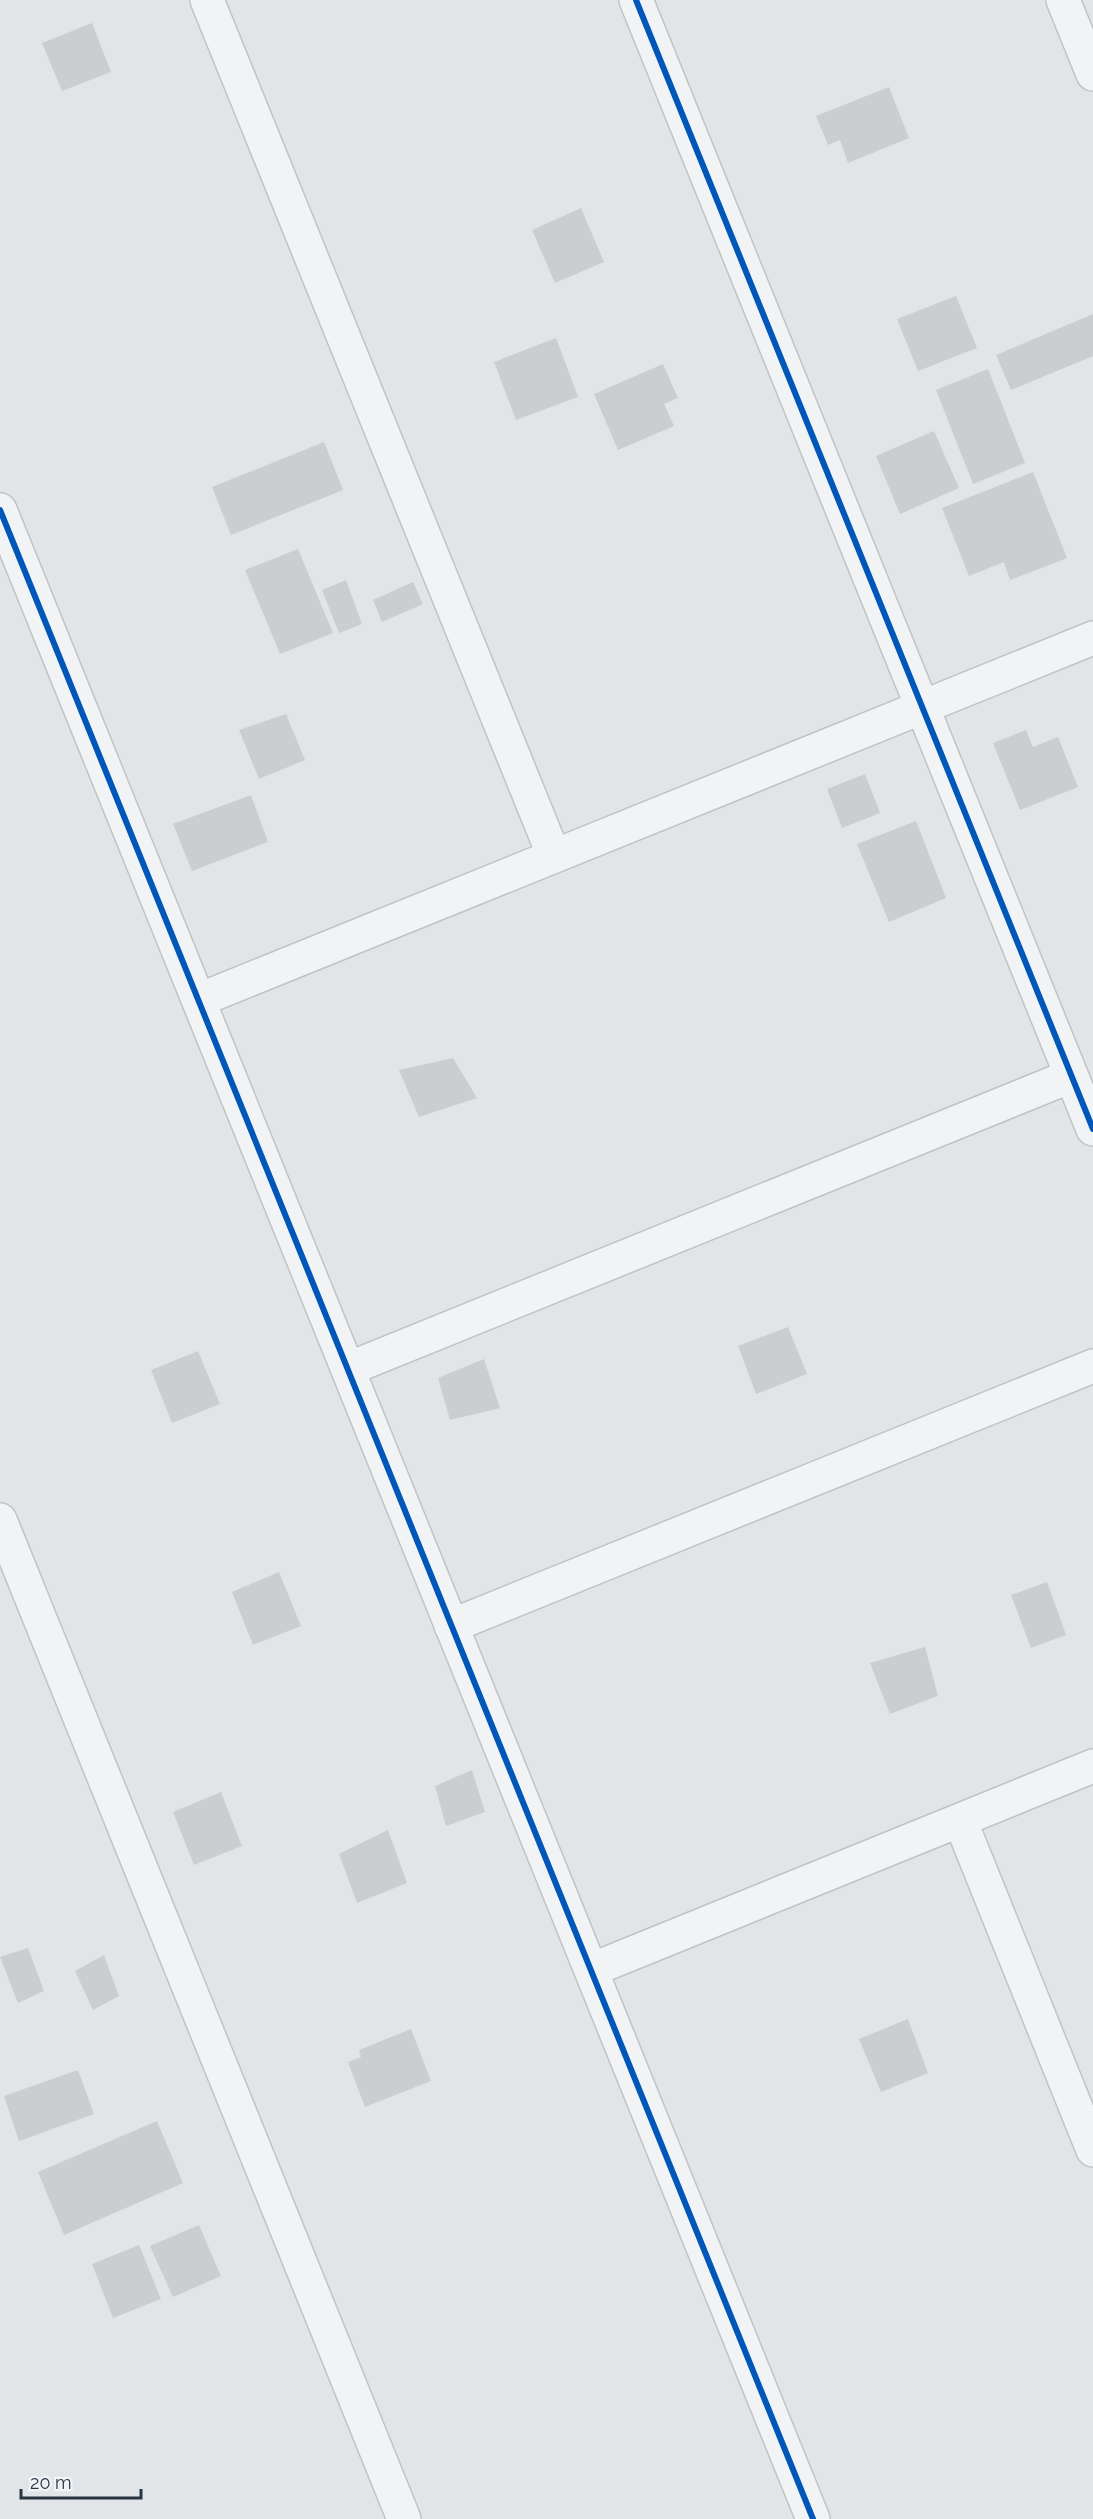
<svg xmlns="http://www.w3.org/2000/svg" width="1093" height="2519" viewBox="0 0 1093 2519" font-family="Raleway,sans-serif">
<style>
.building{fill:#cbcdd0}
.lines{fill:none;stroke-linecap:round;stroke-linejoin:round}
.minor-casing{stroke:#c0c3c6;stroke-width:36}
.minor{stroke:#f2f3f4;stroke-width:33}
.cycleway-casing{stroke:#f0f4f7;stroke-width:10}
.cycleway{stroke:#0057b8;stroke-width:6}
</style>
<rect width="100%" height="100%" fill="#e2e5e8"/>
<path class="building" d="M92 23 111 72 62 91 42 43Z
M889 87 909 138 848 163 840 140 828 145 816 116Z
M581 208 604 262 555 283 532 230Z
M956 296 977 348 918 371 897 319Z
M1093 314V356L1011 390 996 355Z
M556 338 578 397 516 420 494 362Z
M663 364 678 398 664 404 674 426 618 450 594 394Z
M988 369 1025 463 973 484 936 390Z
M934 431 959 488 900 514 876 456Z
M324 442 343 490 231 535 212 487Z
M1033 472 1067 558 1010 580 1004 562 969 576 942 508Z
M298 549 333 633 280 654 245 570Z
M346 580 362 624 339 633 322 590Z
M413 582 423 604 382 622 373 600Z
M286 714 305 760 259 779 239 730Z
M1026 730 1033 747 1058 737 1078 787 1020 810 993 743Z
M865 774 880 813 842 828 827 789Z
M251 795 268 842 192 871 173 824Z
M916 821 946 898 889 922 857 844Z
M453 1058 477 1098 419 1117 399 1070Z
M788 1327 807 1374 756 1394 738 1346Z
M198 1351 220 1404 172 1423 151 1370Z
M484 1359 500 1408 450 1420 438 1378Z
M279 1572 301 1626 253 1645 232 1592Z
M1047 1582 1066 1635 1031 1648 1011 1595Z
M925 1647 938 1696 890 1714 870 1663Z
M472 1770 485 1812 446 1826 435 1786Z
M221 1792 242 1846 194 1865 173 1812Z
M388 1830 407 1883 357 1903 339 1854Z
M28 1948 44 1991 18 2003 0 1957Z
M104 1955 119 1996 93 2010 75 1971Z
M908 2019 928 2073 881 2092 859 2039Z
M411 2029 431 2081 365 2107 348 2062 361 2057 359 2050Z
M78 2070 94 2114 19 2141 4 2096Z
M157 2121 183 2183 64 2235 38 2172Z
M199 2225 221 2276 173 2297 150 2246Z
M139 2245 161 2299 113 2318 92 2264Z"/>
<g class="lines">
<g class="minor-casing">
<path id="minor" d="M207 0 554 856
M636 0 1093 1129
M1063 0 1093 74
M0 510 813 2519
M199 1000 1093 638
M348 1369 1071 1076
M0 1520 404 2519
M451 1626 1093 1366
M960 1820 1093 2150
M591 1970 1093 1766"/>
</g>
<use href="#minor" class="minor"/>
<g class="cycleway-casing">
<path id="cycleway" d="M636 0 1093 1129
M0 510 813 2519"/>
</g>
<use href="#cycleway" class="cycleway"/>
</g>
<path d="M21 2489v9h120v-9" fill="none" stroke="#273543" stroke-width="3"/>
<text x="30" y="2489" font-size="18" fill="#273543" stroke="#f0f4f7" stroke-width="4.5" paint-order="stroke">20 m</text>
</svg>
